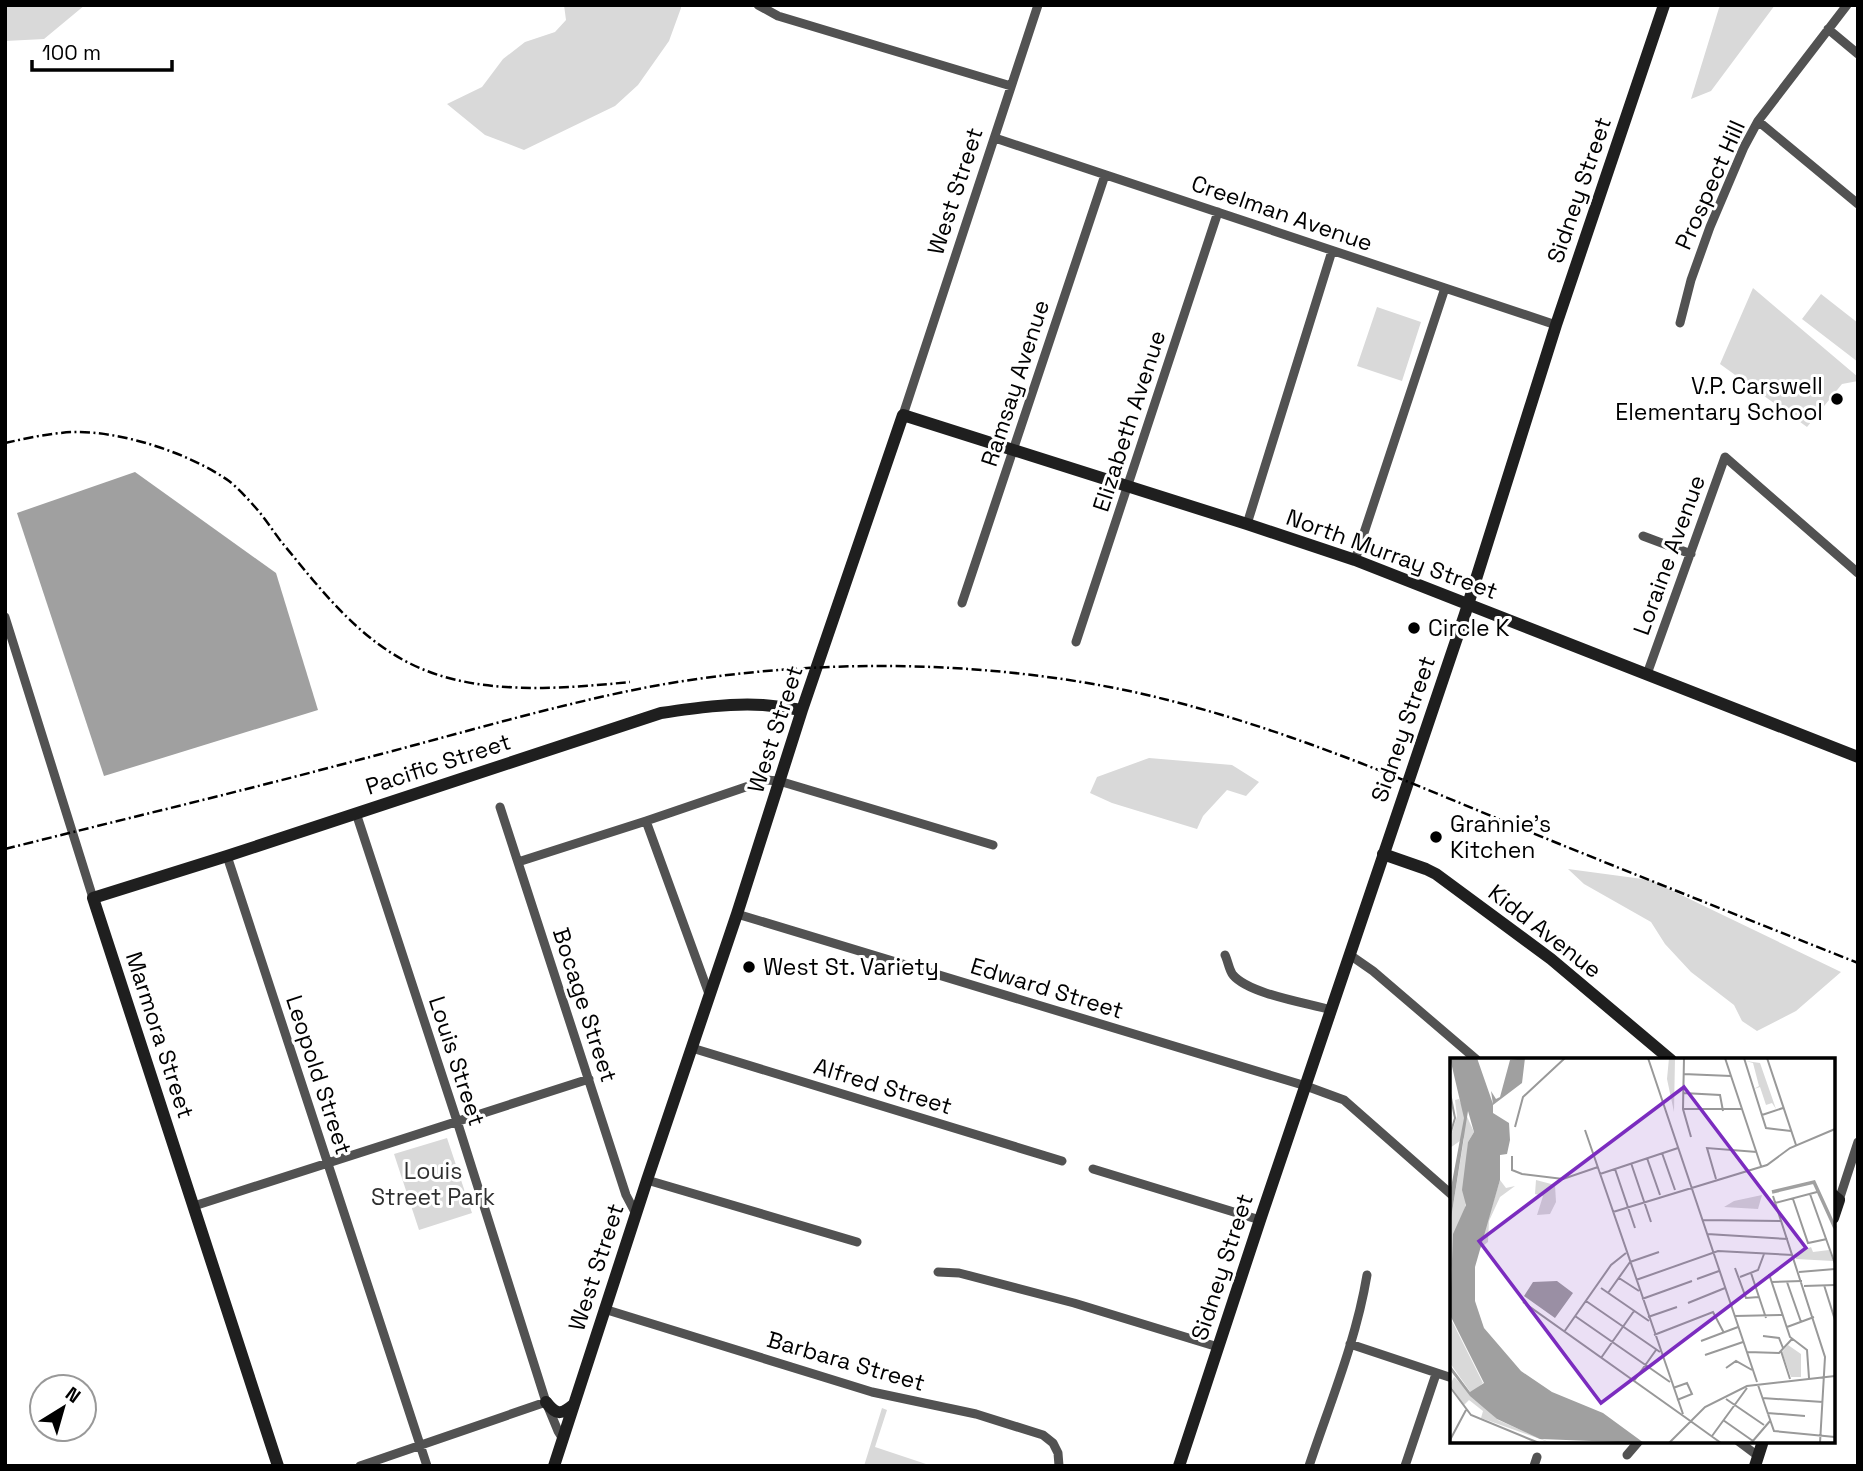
<svg xmlns="http://www.w3.org/2000/svg" width="1863" height="1471" viewBox="0 0 1863 1471" font-family="'Space Grotesk',sans-serif">
<style>
.green{fill:#d9d9d9}
.water{fill:#a0a0a0}
.lines{fill:none;stroke-linecap:round;stroke-linejoin:round}
.street{stroke:#525252;stroke-width:9}
.secondary{stroke:#1f1f1f;stroke-width:12}
.rail{stroke:#000;stroke-width:2.5;stroke-dasharray:10 3.5 2 3.5;stroke-linecap:butt}
.poi-dot{fill:#000;stroke:#fff;stroke-width:2.5}
.labels{text-anchor:middle;stroke-width:6;stroke-linejoin:round;paint-order:stroke}
.street-label{font-size:23px;fill:#000;stroke:#fff}
.poi-label{font-size:23px;fill:#000;stroke:#fff;text-anchor:start}
.park-label{font-size:23px;fill:#303030;stroke:#fff}
.inset-river{fill:none;stroke:#a0a0a0;stroke-width:3.5}
.inset-road{fill:none;stroke:#999;stroke-width:2}
.view{fill:#7b2cbf;fill-opacity:0.15;stroke:#7b2cbf;stroke-width:3.5}
.inset-edge{fill:none;stroke:#000;stroke-width:3.5}
</style>
<rect width="100%" height="100%" fill="#fff"/>
<path class="green" d="M7 5H85L44 39 5 41V7Z
M564 5H681V8L669 41 638 85 615 106 524 150 485 135 447 104 482 87 503 59 525 42 555 32 566 20Z
M1721 5H1775L1711 91 1691 99 1719 8Z
M1753 288 1858 377V381L1842 384 1807 427 1720 364Z
M1821 294 1858 323V362L1802 319Z
M1377 307 1421 322 1402 381 1357 366Z
M1149 758 1232 765 1259 782 1246 796 1227 790 1203 816 1197 829 1112 803 1090 793 1097 777Z
M1568 869 1650 880 1841 972 1796 1011 1757 1031 1742 1021 1734 1005 1691 972 1665 944 1651 922 1584 884Z
M447 1138 472 1213 419 1230 394 1154Z
M882 1408 887 1410 875 1447 932 1466H864Z"/>
<path class="water" d="M135 472 276 573 318 710 104 776 17 513Z"/>
<g class="lines">
<path class="street" d="M758 5 778 16 1011 86
M1828 29 1858 54
M1758 121 1858 204
M995 138 1556 325
M1680 323 1691 280 1710 227 1744 147 1758 121 1847 5
M903 415 1038 5
M1247 524 1332 251
M1643 536 1691 554
M1355 560 1445 288
M962 603 1105 175
M5 617 93 898
M1076 642 1218 212
M1647 674 1725 457 1858 573
M500 807 626 1195 636 1214
M356 813 457 1121 546 1402 558 1431 563 1439
M646 821 709 994
M227 856 427 1466
M518 862 646 821 766 780 779 781 993 845
M737 914 1306 1086 1344 1100 1452 1195
M1225 955C1228 961 1229 970 1233 975 1249 994 1307 1003 1331 1010
M1350 955 1373 971 1477 1060
M692 1048 1062 1161
M1093 1169 1260 1220
M647 1180 857 1242
M1839 1200 1858 1142
M194 1206 589 1079
M938 1272 959 1273 1074 1303 1218 1347
M604 1309 872 1392 976 1414 1043 1435 1053 1443 1058 1453 1059 1466
M1350 1344 1452 1378
M1738 1441 1758 1456
M1627 1455 1639 1441
M360 1466 546 1402
M1309 1466C1330 1403 1356 1341 1367 1275
M1405 1466 1436 1374
M1534 1466 1537 1457"/>
<path class="secondary" d="M1383 854 1426 869 1436 874 1551 959 1671 1060
M1833 1195 1839 1200 1833 1218
M546 1402C556 1415 561 1415 573 1405
M278 1466 93 898 227 856 661 713C695 708 729 703 763 705 776 706 789 708 802 710
M554 1466 647 1180 737 914 802 710 903 415 1247 524 1355 560 1858 757
M1179 1466 1260 1220 1465 614 1556 325 1664 5
M1755 1466 1763 1441"/>
<path class="rail" d="M5 443C27 438 51 433 73 432 122 431 189 453 229 481 238 488 247 498 255 507 266 519 274 533 284 545 321 590 358 638 411 664 476 696 559 689 630 682
M5 849C124 819 243 791 362 759 455 735 548 707 643 688 801 658 976 658 1134 692 1270 722 1397 777 1525 830 1636 875 1747 919 1858 963"/>
</g>
<g class="poi-dot">
<circle cx="1837" cy="399" r="7"/>
<circle cx="1414" cy="628" r="7"/>
<circle cx="1436" cy="837" r="7"/>
<circle cx="749" cy="967" r="7"/>
</g>
<g class="labels">
<g class="street-label">
<text transform="translate(1710 185) rotate(-66)" y="8">Prospect Hill</text>
<text transform="translate(1579 190) rotate(-71)" y="8">Sidney Street</text>
<text transform="translate(955 191) rotate(-72)" y="8">West Street</text>
<text transform="translate(1282 213) rotate(19)" y="8">Creelman Avenue</text>
<text transform="translate(1015 383) rotate(-72)" y="8">Ramsay Avenue</text>
<text transform="translate(1129 421) rotate(-72)" y="8">Elizabeth Avenue</text>
<text transform="translate(1392 554) rotate(20)" y="8">North Murray Street</text>
<text transform="translate(1669 555) rotate(-70)" y="8">Loraine Avenue</text>
<text transform="translate(775 729) rotate(-72)" y="8">West Street</text>
<text transform="translate(1403 729) rotate(-71)" y="8">Sidney Street</text>
<text transform="translate(438 764) rotate(-18)" y="8">Pacific Street</text>
<text transform="translate(1545 931) rotate(38)" y="8">Kidd Avenue</text>
<text transform="translate(1047 988) rotate(17)" y="8">Edward Street</text>
<text transform="translate(585 1005) rotate(72)" y="8">Bocage Street</text>
<text transform="translate(160 1035) rotate(72)" y="8">Marmora Street</text>
<text transform="translate(457 1061) rotate(72)" y="8">Louis Street</text>
<text transform="translate(319 1075) rotate(72)" y="8">Leopold Street</text>
<text transform="translate(883 1086) rotate(17)" y="8">Alfred Street</text>
<text transform="translate(596 1267) rotate(-72)" y="8">West Street</text>
<text transform="translate(1222 1267) rotate(-72)" y="8">Sidney Street</text>
<text transform="translate(846 1361) rotate(16)" y="8">Barbara Street</text>
</g>
<g class="poi-label">
<text x="1823" y="394" text-anchor="end">V.P. Carswell<tspan x="1823" dy="26">Elementary School</tspan></text>
<text x="1428" y="636">Circle K</text>
<text x="1450" y="832">Grannie's<tspan x="1450" dy="26">Kitchen</tspan></text>
<text x="763" y="975">West St. Variety</text>
</g>
<g class="park-label">
<text x="433" y="1179">Louis<tspan x="433" dy="26">Street Park</tspan></text>
</g>
</g>
<g transform="translate(1450 1058)">
<rect width="385" height="385" fill="#fff"/>
<path d="M219 0H225L224 54 217 21ZM296 3 310 5 326 51 322 45 316 47 310 29 304 31 309 28 303 5ZM9 41 24 74 18 84 16 145 0 216V167L14 80 0 90V81L7 58 5 42ZM50 122 56 130 65 128 50 139 39 163 38 184 29 191ZM86 122 105 127 106 144 100 156 87 157 93 138 85 136ZM312 137 308 151 274 149 284 143ZM361 189 363 194 379 192 383 203 346 201 345 196ZM0 259 33 325 21 335 0 305ZM338 287 351 296V319H341L332 294ZM4 319 48 362 101 385 31 360 33 353 19 342 14 347 0 327Z" fill="#d9d9d9"/>
<path d="M0 0H27L43 46 41 33 46 41 50 39 60 2 75 0 72 25 43 47V55L59 65 60 82 57 96 50 97V122L25 209V243L34 270 71 313 102 334 153 355 194 385 90 381 47 361 20 338 0 312V307L20 334 34 325 0 257 3 176 16 147 12 132 18 84 24 74 18 53 0 167V135L14 60ZM107 223 123 235 105 260 74 238 83 224Z" fill="#a0a0a0"/>
<path class="inset-river" d="M322 134 364 124 385 170"/>
<path class="inset-road" d="M198 0 307 324M234 0 233 51 241 79M275 0 311 108M294 0 316 70 341 73M317 0 346 87M233 16 281 18M0 35 5 60 0 77M233 35 270 37 273 53M233 51H292M312 57 333 50M65 69 73 39 115 0M135 72 233 356M212 95 225 132M62 98V112L72 116 113 121 148 109M197 100 210 137M181 105 201 164M165 111 185 170M150 116 228 90M266 121 257 90 307 94M360 136 385 206M323 138 375 299 370 385M343 141 358 185 377 181M325 145 367 134M163 154 317 107 340 90 385 71M252 162 331 163M257 176 338 181M180 204 209 194M285 210 296 240 309 239M349 214 385 211M301 215 316 260M319 216 340 279 357 292 359 320M290 219 308 212 314 196M169 220 189 233M247 221 269 213M186 222 268 193 343 197M322 224 352 223M337 224 351 264M374 227 385 262M354 228 385 227M151 230 199 263M158 235 180 204M192 241 242 223M136 243 210 294M73 244 239 362M238 245 275 230M125 258 220 324M285 258 333 257M198 259 227 249M337 269 364 259M114 274 161 207 176 195M204 277 263 254 274 275M313 278 329 280 333 290M251 283 288 269M331 293 340 321M297 294 329 295 342 281M255 297 293 284M151 300 184 253M276 310 286 303 302 312M184 323 206 292M308 327 324 373 385 379M0 329 21 357 89 385M223 330 237 325 242 336 227 342M312 340 373 344M276 341 314 367M317 355 355 358M239 362 271 385M273 362 303 383M262 378 297 330M0 382 16 352M302 384 320 363M219 385 255 349 297 328 385 318"/>
<path class="view" d="M234 29 356 190 151 345 29 183Z"/>
<rect width="385" height="385" class="inset-edge"/>
</g>
<rect width="1863" height="1471" fill="none" stroke="#000000" stroke-width="14"/>
<g transform="translate(63 1408) rotate(37)"><circle r="33" fill="#ffffff" stroke="#999999" stroke-width="2"/>
<path d="M0-5L12 26L0 18L-12 26Z" fill="#000000"/>
<text y="-10" font-size="19" font-weight="bold" text-anchor="middle" fill="#000000">N</text>
</g>
<path d="M32 60v10h140v-10" fill="none" stroke="#000000" stroke-width="3.5"/>
<text x="42" y="60" font-size="21" fill="#000000" stroke="#ffffff" stroke-width="5" paint-order="stroke">100 m</text>
</svg>
